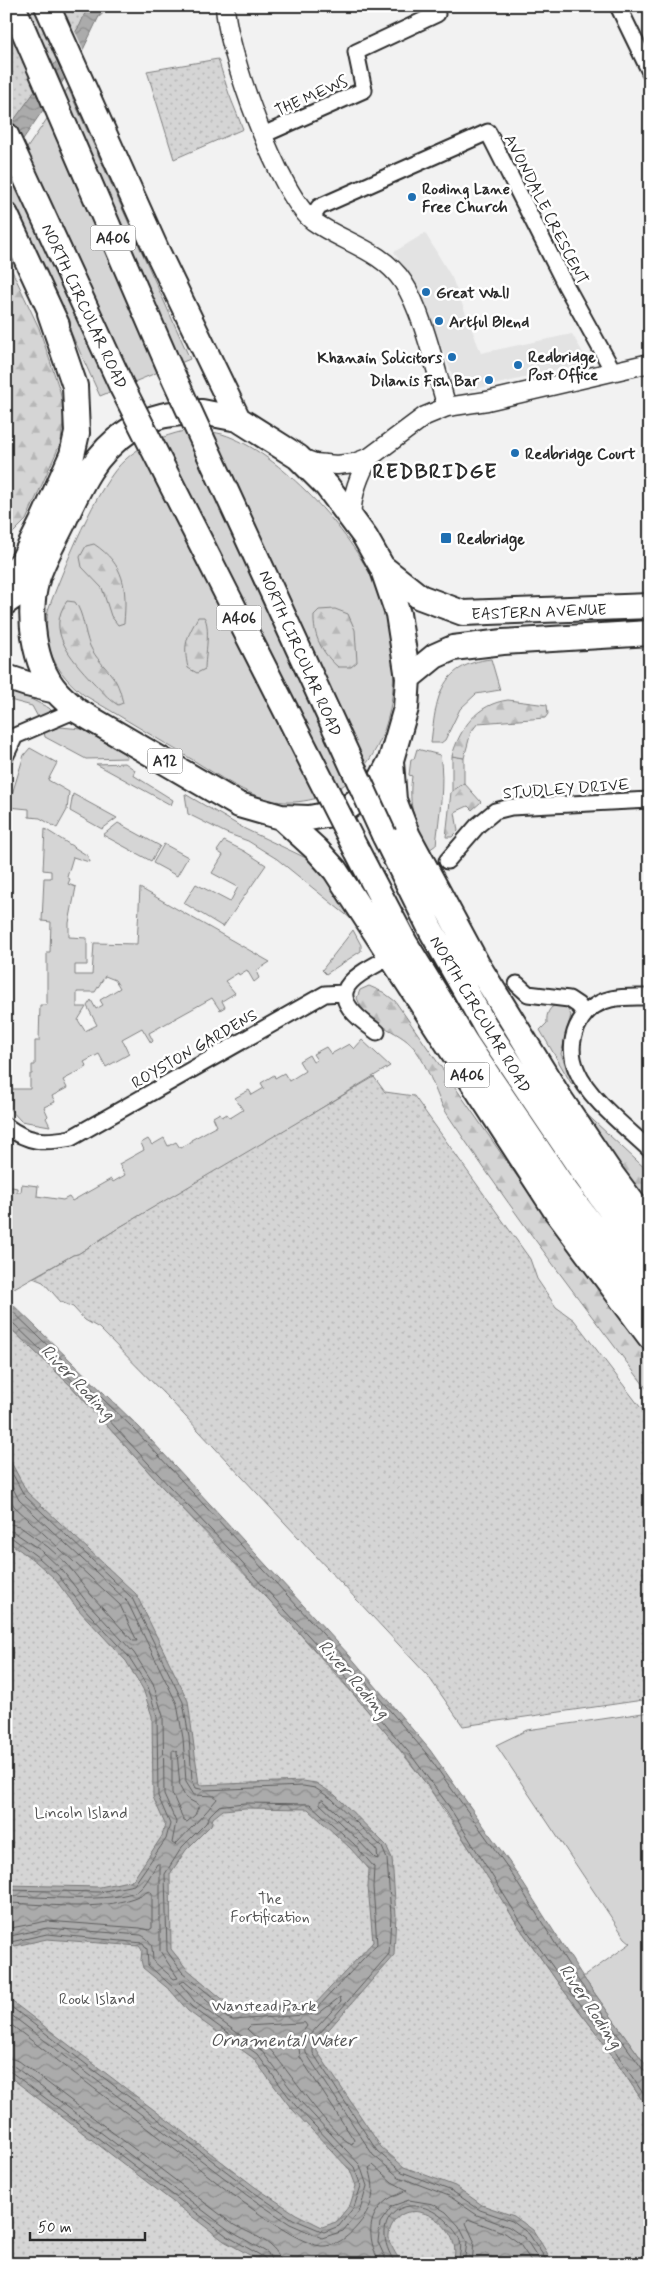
<svg xmlns="http://www.w3.org/2000/svg" width="656" height="2270" viewBox="0 0 656 2270" font-family="Mynerve,sans-serif">
<style>
.built{fill:#e3e3e3}
.green{fill:#d5d5d5;stroke:#808080;fill-rule:evenodd}
.forest{fill:url(#forest-firs);stroke:#808080}
.park{fill:url(#park-dots);stroke:#808080}
.water{fill:url(#water-waves);stroke:#787878;fill-rule:evenodd}
.pier{fill:#f2f2f2}
.lines{fill:none;stroke-linecap:round;stroke-linejoin:round}
.shore{stroke:#5e5e5e;stroke-width:1}
.minor-casing{stroke:#2b2b2b;stroke-width:19}
.tertiary-casing{stroke:#2b2b2b;stroke-width:21}
.trunk-casing{stroke:#2b2b2b;stroke-width:28}
.minor{stroke:#fff;stroke-width:15}
.tertiary{stroke:#fff;stroke-width:18}
.trunk{stroke:#fff;stroke-width:24}
.trunk-bridge-casing{stroke:#2b2b2b;stroke-width:28;stroke-linecap:butt}
.trunk-bridge{stroke:#fff;stroke-width:24}
.poi-dot{fill:#1f6fb2;stroke:#fff;stroke-width:2}
.labels{text-anchor:middle;stroke-width:5;stroke-linejoin:round;paint-order:stroke}
.shield{fill:#fff;stroke:#6b6b6b;stroke-width:1}
.shield-label{font-size:15px;font-weight:bold;fill:#2b2b2b}
.street-label{font-size:16px;fill:#2b2b2b;stroke:#fff}
.poi-label{font-size:16px;font-weight:bold;fill:#2b2b2b;stroke:#fff;text-anchor:start}
.park-label{font-size:16px;fill:#565656;stroke:#fff}
.water-label{font-size:18px;font-style:italic;fill:#585858;stroke:#fff}
.district-label{font-size:21px;font-weight:bold;letter-spacing:1px;fill:#2b2b2b;stroke:#fff}
</style>
<defs>
<pattern id="forest-firs" width="22" height="20" patternUnits="userSpaceOnUse" patternTransform="scale(1.25)"><rect width="22" height="20" fill="#d5d5d5"/><path d="M5 1l3.5 6h-7zM16 11l3.5 6h-7z" fill="#b7b7b7"/></pattern>
<pattern id="park-dots" width="8" height="8" patternUnits="userSpaceOnUse" patternTransform="scale(1.25)"><rect width="8" height="8" fill="#d5d5d5"/><path d="M2 2h.1M6 6h.1" fill="none" stroke="#b7b7b7" stroke-width="1.8" stroke-linecap="round"/></pattern>
<pattern id="water-waves" width="16" height="10" patternUnits="userSpaceOnUse" patternTransform="scale(1.25)"><rect width="16" height="10" fill="#ababab"/><path d="M0 5q4-4 8 0t8 0" fill="none" stroke="#8b8b8b"/></pattern>
</defs>
<rect width="100%" height="100%" fill="#f2f2f2"/>
<filter id="ink" filterUnits="userSpaceOnUse"><feTurbulence type="fractalNoise" baseFrequency=".02" numOctaves="2"/><feDisplacementMap in="SourceGraphic" scale="10" xChannelSelector="R" yChannelSelector="G"/><feConvolveMatrix kernelMatrix="1 2 1 2 8 2 1 2 1" color-interpolation-filters="sRGB"/></filter>
<g filter="url(#ink)">
<path class="built" d="M425 233 452 278 481 353 572 334 589 363 471 390 455 382 418 288 394 252Z"/>
<path class="green" d="M68 88 190 359 100 396 6 190V179Z
M184 431C197 431 210 431 222 434 280 452 351 532 376 586 403 643 403 741 348 782 328 798 300 805 275 801 245 795 219 776 193 760 156 738 120 716 84 695 55 672 42 647 48 610 62 573 97 483 126 459 142 444 163 436 184 431Z
M491 659 500 690 476 694 460 709 445 740 441 743H431C436 700 438 665 491 659Z
M6 687 49 708 51 710 49 715 39 719 32 706 6 699Z
M60 727 82 729 125 754 127 758 86 759 45 737 44 732Z
M30 748 57 763 48 780 69 792 67 810 57 828 40 818 29 817V809L8 807 24 755Z
M417 749 440 755C445 785 439 816 436 845L429 850C414 823 408 807 412 776L409 775 411 759H414Z
M452 756 464 758V783L452 792Z
M125 763 135 770 133 775 173 800 171 805 96 764Z
M73 794 117 818 102 829 70 811Z
M185 794 245 829 306 858 320 869 333 885 350 918 277 859 248 841 226 833 188 814Z
M118 823 160 846 151 861 103 835Z
M45 829 88 856 89 862 73 857 67 877 70 879 68 884 76 887 69 923V937L87 938V965H75V975H92L94 943 137 944 140 888 270 962 256 971 259 978 254 982 247 970 239 975 238 973 225 981 235 993 222 1001 225 1007 220 1010 212 998 149 1033 153 1041 151 1043 142 1028 122 1039 129 1054 106 1067 99 1054 84 1062 87 1067 63 1080 67 1088 52 1096 55 1102 44 1107 48 1116 46 1118 50 1126 21 1121 6 1105V1089H30V1074H32V1065H35V1041H39L40 1005H47V952H50L51 922 42 921 44 878H51V871L43 870ZM105 976 115 980 120 988 100 1000 103 1005 96 1009 91 1000 87 1006 97 1025 85 1031 78 1020 86 1007H77V992H95Z
M224 841 244 851 266 865 223 927 184 903 196 884 230 902 238 887 212 873 223 855 217 851Z
M164 844 188 857 177 876 153 863Z
M353 930 361 945V951L326 974 322 970Z
M558 1003 565 1005 571 1015 561 1054 574 1084 571 1083 540 1030 547 1023C546 1013 549 1008 558 1003Z
M362 1040 390 1066 263 1144 120 1227 78 1254 73 1255 14 1288 6 1280V1181L7 1186 17 1188V1192H21L22 1184 38 1186 37 1196 63 1200 69 1197 72 1201 111 1179 113 1182 125 1175 119 1164 144 1150 141 1143 148 1139 152 1145 164 1138 168 1146 176 1142 180 1148 191 1142V1140L217 1126 213 1117 220 1113 222 1117 227 1114 230 1118 243 1110 235 1098 249 1090 252 1095 264 1088 261 1083 274 1075 275 1078 284 1073 289 1081 305 1071 299 1061 309 1055 313 1062 317 1060 313 1054 326 1047 331 1054 349 1044 354 1049Z
M650 1712V2071L583 1977 631 1943 625 1938 496 1745 527 1730Z"/>
<path class="forest" d="M6 258 39 328 60 391 64 413 61 442 26 520 6 540Z
M94 544C125 565 127 587 124 623L118 625 111 616 102 588 82 567 80 557 86 546Z
M67 601 75 602C84 614 84 632 90 646 96 659 105 666 113 677 119 685 121 695 123 703L118 705C107 698 101 690 92 681 72 659 45 631 67 601Z
M335 609 348 614 355 630 357 662 351 667H338C322 653 313 636 314 615L319 610Z
M198 617H204C211 626 205 657 205 669L197 673 188 668C183 644 186 639 198 617Z
M508 700 547 705 548 714 545 718 478 723 471 732 464 758 452 756C460 728 477 704 508 700Z
M464 783 481 802 472 810 468 806 455 812 458 831 452 837H446L451 792Z
M369 986 383 992 395 1001 535 1202 650 1358V1393C586 1309 523 1226 464 1139 457 1128 449 1118 443 1107 434 1089 428 1066 415 1049 397 1027 368 1028 357 998L360 990Z
M581 1109 650 1173V1203L624 1171Z"/>
<path class="park" d="M6 6H111L97 19 6 140Z
M218 59 229 94 243 129 174 159 147 71Z
M374 1077 385 1092 414 1096 530 1259 537 1279 556 1307 574 1320 650 1420V1699L463 1726 428 1676 171 1401 99 1328 85 1320 73 1307 61 1302 43 1282 33 1278 73 1255 78 1254 120 1227Z
M6 1324 71 1386 165 1490 284 1616 376 1720 425 1782 503 1899 517 1924 561 1987 601 2039 650 2112V2264H6Z"/>
<path class="water" d="M88 6H104L80 56 6 164V131L54 65 80 25Z
M6 1298 139 1427 349 1655 430 1750 512 1866 583 1977 650 2071V2112L601 2039 561 1987 517 1924 444 1808 407 1758 335 1672 227 1554 165 1490 71 1386 6 1324Z
M6 1453 27 1492 136 1594 188 1701 199 1785 303 1781 316 1783 335 1795 386 1845 392 1858 396 1915 394 1955 316 2044 317 2051 381 2147 404 2167 455 2186 482 2205 514 2216 533 2230 554 2264H452C468 2230 411 2190 392 2225 389 2230 388 2238 390 2243 395 2252 397 2259 406 2264H266L224 2241 6 2074V1997L255 2187 296 2214 322 2227 336 2222 350 2205 356 2186 350 2170 291 2108 253 2058 188 2011 171 1991 143 1968 141 1960 142 1950 139 1946 47 1939 6 1948V1885L100 1887 133 1880 162 1836 165 1824 153 1797 152 1716 143 1689 126 1661 77 1608 54 1578 36 1562 6 1540ZM245 1808 308 1809 350 1848 369 1869 368 1887 373 1942 316 2003 234 2009 186 1968 171 1949 170 1874 186 1850 211 1825 213 1818 223 1810Z"/>
<path class="pier" d="M74 29 85 53 66 83 55 59Z"/>
<g class="lines">
<path class="shore" d="M6 1305 135 1430 345 1658 426 1753 508 1868 578 1980 644 2071 650 2073
M6 1321 12 1322 75 1383 169 1486 231 1551 339 1669 411 1755 448 1805 521 1922 565 1984 606 2037 650 2104
M6 1462 24 1495 132 1598 183 1702 189 1737 192 1780 196 1788 205 1790 303 1786 315 1788 332 1799 382 1847 387 1859 391 1915 389 1954 313 2041V2053L377 2151 402 2172 452 2191 480 2210 512 2221 529 2234 549 2264
M6 1475 19 1500 127 1601 177 1704 183 1738 186 1782 194 1795 215 1796 217 1799C204 1815 190 1829 175 1845L172 1843 176 1822 164 1795 163 1716 153 1683 134 1653 86 1601 62 1570 43 1552 14 1532 6 1530
M6 1492 14 1506 120 1605 137 1641H133L92 1596 67 1564 48 1547 19 1526 6 1523
M6 1537H11L39 1558 58 1575 81 1605 129 1657 148 1687 157 1716 158 1796 170 1824 166 1839 134 1885 100 1892 6 1890
M174 1750 177 1752 180 1787 186 1798 199 1805 195 1815 187 1822 184 1821 172 1793V1752Z
M323 1800 371 1844 377 1851 378 1859 375 1858 358 1840 320 1804V1801Z
M245 1803 310 1804 354 1844 374 1867 373 1887 377 1944 317 2008 232 2013 182 1972 167 1951 165 1874 182 1847 206 1823 210 1815 219 1806Z
M6 1896C36 1896 115 1904 139 1890 146 1885 152 1872 157 1864H160V1951L178 1978 174 1979 153 1961C152 1950 154 1941 141 1935L47 1928 6 1937
M6 1903C53 1904 108 1914 149 1891L152 1893V1928L149 1930 140 1928 47 1921 6 1929
M6 1943 47 1934 143 1943 147 1949 148 1965 174 1988 192 2007 257 2054 295 2105 354 2167 361 2186 354 2207 339 2226 324 2232 293 2219 252 2191 6 2003
M6 2011 248 2196 290 2224 322 2238 343 2231 360 2210 367 2186 360 2165 300 2101 261 2050 196 2003 180 1983 184 1981 227 2018 233 2020 318 2014 340 1997 341 2001 307 2038 305 2044 306 2053 373 2155 399 2177 449 2196 477 2215 509 2227 525 2238 542 2264
M6 2021C64 2066 123 2110 182 2155 208 2175 291 2244 321 2246 337 2247 350 2235 359 2224 374 2206 376 2189 369 2168L373 2165 392 2182 407 2190C402 2195 393 2195 387 2200 364 2218 369 2242 380 2264
M305 2023 307 2026 298 2039 300 2057 354 2140 352 2144C331 2136 286 2067 268 2047 262 2040 253 2036 247 2029L250 2026Z
M6 2057 19 2061 234 2225C250 2234 280 2243 281 2264
M6 2064 15 2067 230 2231 268 2253 273 2264
M6 2071 11 2072 227 2236 265 2258 267 2264
M388 2264 378 2242 380 2223 392 2206 409 2200 433 2204 446 2212 459 2226 467 2242 464 2264
M396 2264C363 2217 410 2185 447 2222 452 2228 458 2233 460 2241 462 2247 459 2257 458 2264
M472 2264 474 2241 466 2223 468 2219 505 2233 519 2243 533 2264"/>
<g class="minor-casing">
<path id="minor" d="M618 6 650 72
M263 135 364 90 356 52 437 14
M311 219 319 207 488 132 566 286 613 371
M6 755 15 736 76 710
M447 861 478 825 495 811 511 807 650 800
M517 984 528 994 569 999 578 1005 585 1014
M650 997C637 997 624 996 611 999 579 1006 564 1042 577 1071 588 1098 628 1129 650 1150
M377 1032C324 995 342 982 390 957
M6 1126C29 1143 43 1143 71 1138L325 994 344 993"/>
</g>
<g class="tertiary-casing">
<path id="tertiary" d="M225 6C227 51 278 194 313 221 342 242 382 250 403 282 423 312 436 372 447 407
M298 457 315 463 337 465 354 463 370 457 425 416 447 407 487 401 650 363
M351 518C352 494 358 476 370 457"/>
</g>
<g class="trunk-casing">
<path id="trunk" d="M13 6 170 369
M47 6 156 249 238 419
M6 135 122 387
M6 215 57 325
M202 412 238 419 298 457 327 486 351 518 365 537 382 567 398 614 408 678 406 708 391 760 378 785 346 809 326 815 309 818 281 817 239 805 76 710C70 704 62 698 57 692 33 665 27 613 37 579 43 560 55 540 64 521 80 486 94 454 127 432 153 414 171 413 202 412Z
M382 567 420 597 463 613 650 606
M6 579 22 562 42 522 72 455 77 433 75 386 50 313
M6 602 37 580
M6 677 27 684 56 691
M408 678 435 656 453 648 503 642 650 633
M391 762 394 800 408 836 477 964 561 1100 609 1171 650 1226
M281 817 316 849 335 870 556 1211 650 1337
M384 835 431 930 488 1031 585 1175 650 1265
M356 849 405 943 466 1043 566 1191 650 1303"/>
</g>
<use href="#minor" class="minor"/>
<use href="#tertiary" class="tertiary"/>
<use href="#trunk" class="trunk"/>
<g class="trunk-bridge-casing">
<path id="trunk-bridge" d="M170 369 384 835
M122 387 356 849"/>
</g>
<use href="#trunk-bridge" class="trunk-bridge"/>
</g>
</g>
<g class="poi-dot">
<circle cx="412" cy="197" r="5"/>
<circle cx="426" cy="292" r="5"/>
<circle cx="439" cy="321" r="5"/>
<circle cx="452" cy="357" r="5"/>
<circle cx="518" cy="365" r="5"/>
<circle cx="489" cy="380" r="5"/>
<circle cx="515" cy="453" r="5"/>
<rect x="440" y="532" width="12" height="12" rx="2.5"/>
</g>
<g class="labels">
<g class="shield">
<rect x="90.5" y="225.5" width="45" height="25" rx="4"/>
<rect x="216.5" y="605.5" width="45" height="25" rx="4"/>
<rect x="147.5" y="748.5" width="35" height="25" rx="4"/>
<rect x="444.5" y="1062.5" width="45" height="25" rx="4"/>
</g>
<g class="shield-label">
<text x="113" y="243">A406</text>
<text x="239" y="623">A406</text>
<text x="165" y="766">A12</text>
<text x="467" y="1080">A406</text>
</g>
<g class="street-label">
<text transform="translate(311 95) rotate(-24)" y="6">THE MEWS</text>
<text transform="translate(547 209) rotate(63)" y="6">AVONDALE CRESCENT</text>
<text transform="translate(85 306) rotate(65)" y="6">NORTH CIRCULAR ROAD</text>
<text transform="translate(539 611) rotate(-2)" y="6">EASTERN AVENUE</text>
<text transform="translate(301 653) rotate(66)" y="6">NORTH CIRCULAR ROAD</text>
<text transform="translate(566 788) rotate(-4)" y="6">STUDLEY DRIVE</text>
<text transform="translate(481 1014) rotate(59)" y="6">NORTH CIRCULAR ROAD</text>
<text transform="translate(194 1048) rotate(-30)" y="6">ROYSTON GARDENS</text>
</g>
<g class="poi-label">
<text x="422" y="194">Roding Lane<tspan x="422" dy="18">Free Church</tspan></text>
<text x="436" y="298">Great Wall</text>
<text x="449" y="327">Artful Blend</text>
<text x="528" y="362">Redbridge<tspan x="528" dy="18">Post Office</tspan></text>
<text x="442" y="363" text-anchor="end">Khanain Solicitors</text>
<text x="479" y="386" text-anchor="end">Dilanis Fish Bar</text>
<text x="525" y="459">Redbridge Court</text>
<text x="457" y="544">Redbridge</text>
</g>
<g class="park-label">
<text x="81" y="1818">Lincoln Island</text>
<text x="270" y="1904">The<tspan x="270" dy="18">Fortification</tspan></text>
<text x="97" y="2004">Rook Island</text>
<text x="264" y="2011">Wanstead Park</text>
</g>
<g class="water-label">
<text transform="translate(78 1382) rotate(46)" y="6">River Roding</text>
<text transform="translate(354 1679) rotate(49)" y="6">River Roding</text>
<text transform="translate(591 2006) rotate(56)" y="6">River Roding</text>
<text x="283" y="2046">Ornamental Water</text>
</g>
<g class="district-label">
<text x="435" y="478">REDBRIDGE</text>
</g>
</g>
<rect width="656" height="2270" fill="none" stroke="#fff" stroke-width="25"/>
<rect x="12" y="12" width="631" height="2245" fill="none" stroke="#2b2b2b" stroke-width="2" filter="url(#ink)"/>
<path d="M30 2232v8h115v-8" fill="none" stroke="#2b2b2b" stroke-width="2.5"/>
<text x="38" y="2232" font-size="15" fill="#2b2b2b" stroke="#ffffff" stroke-width="4" paint-order="stroke">50 m</text>
</svg>
